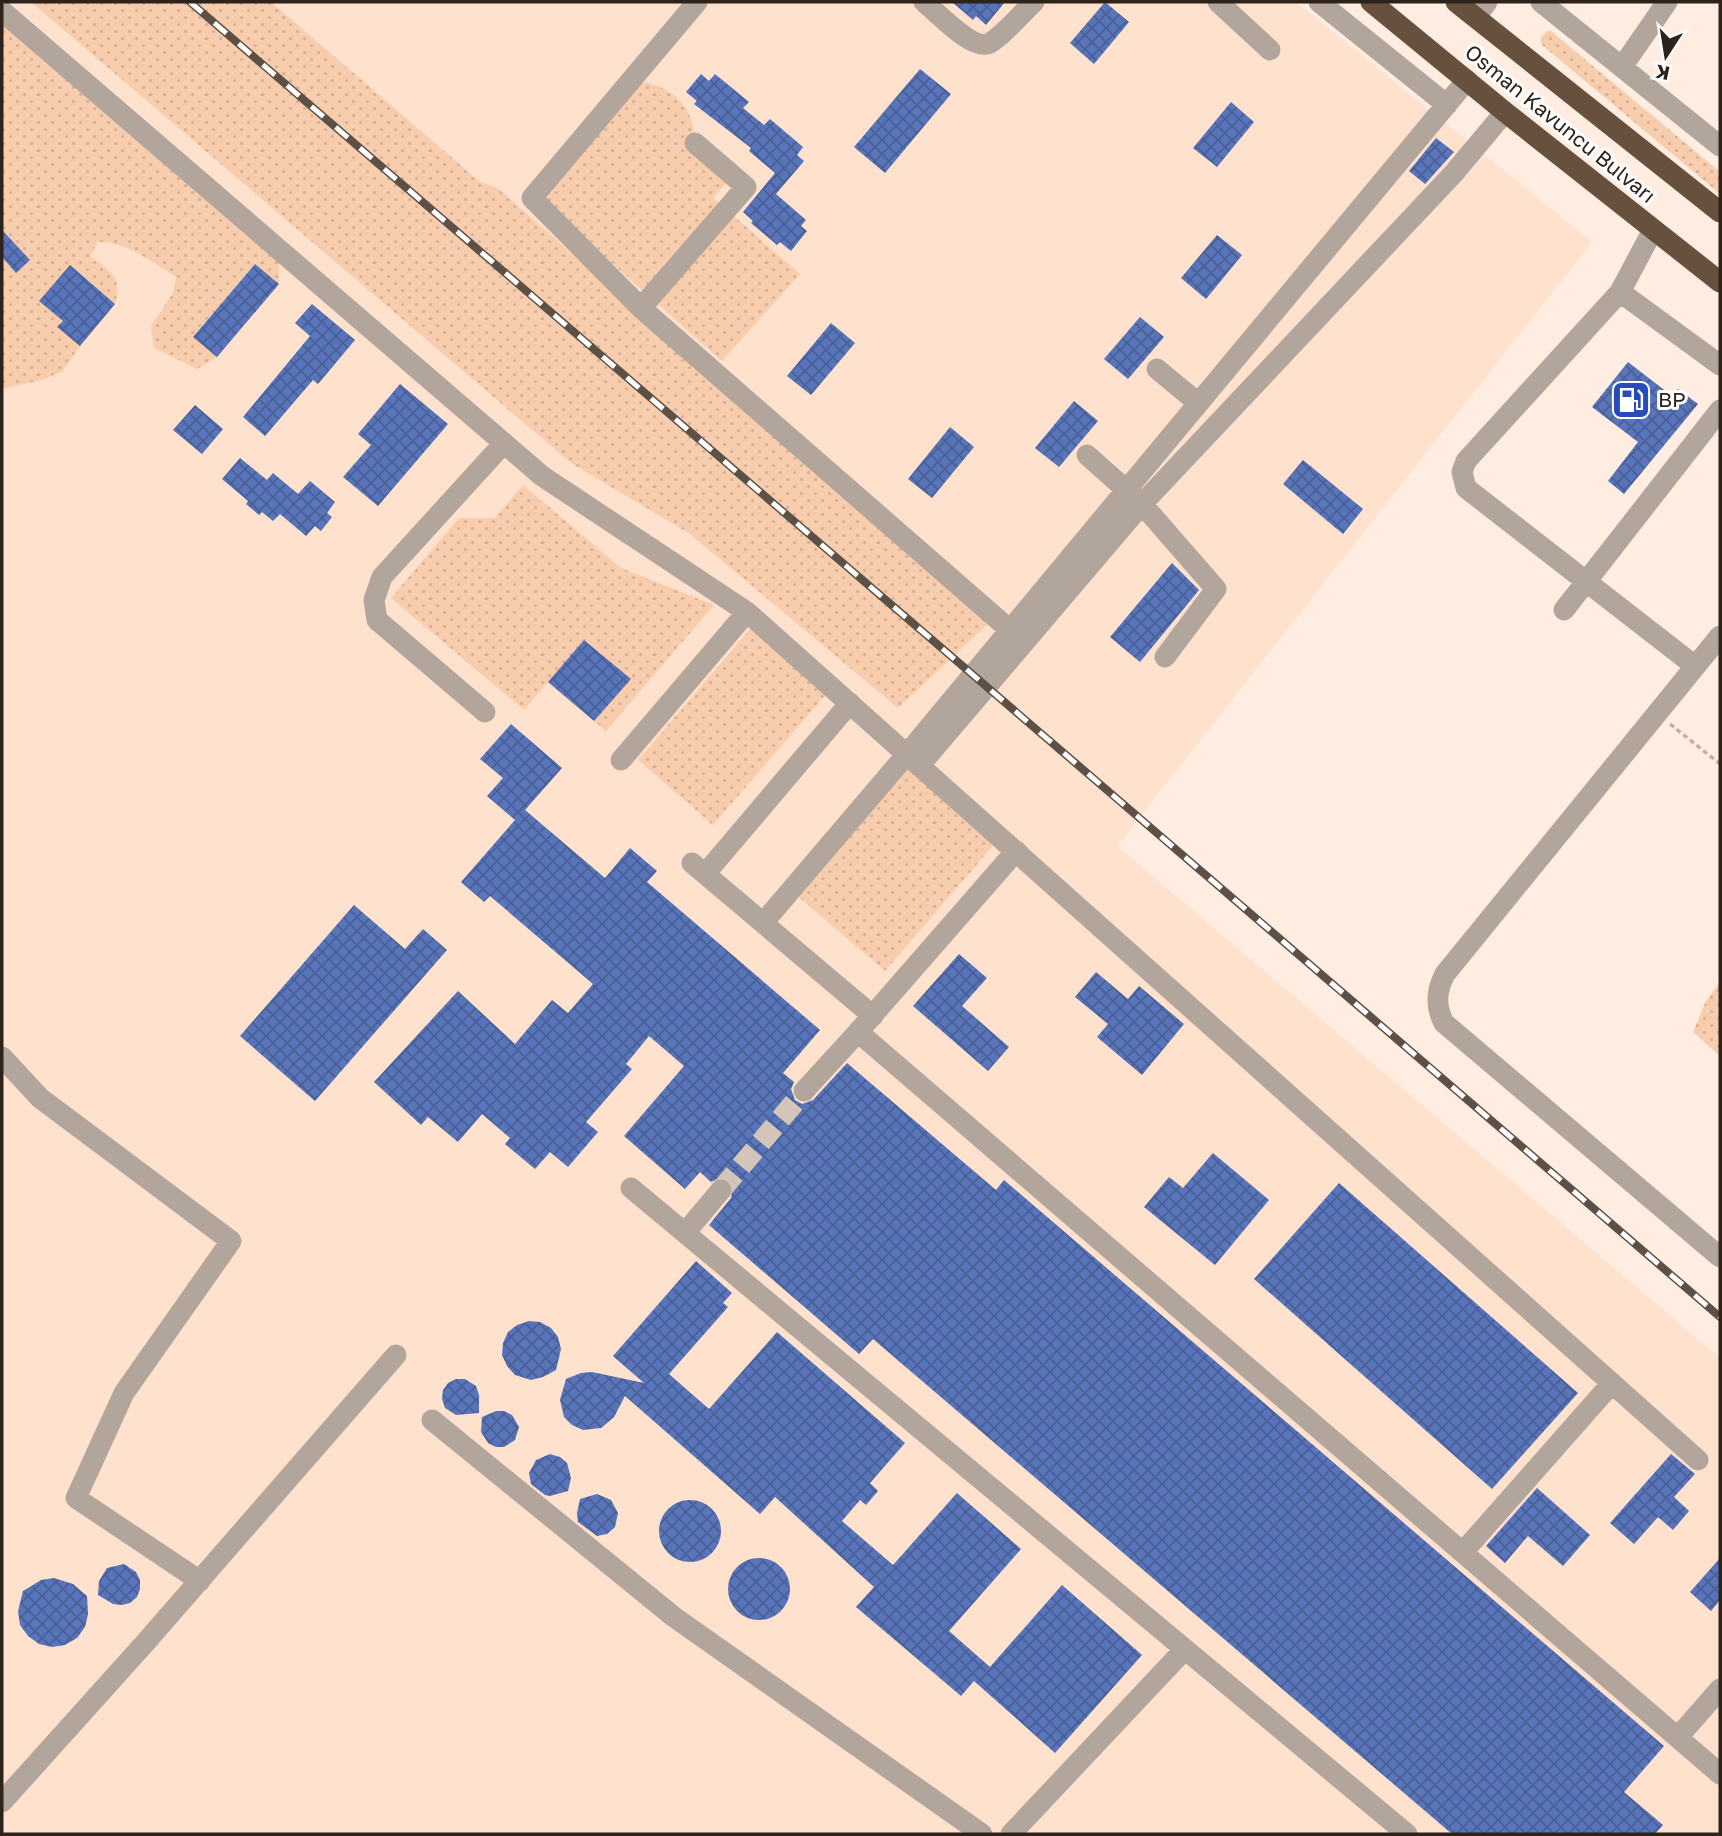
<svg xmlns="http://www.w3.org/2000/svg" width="1722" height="1836" viewBox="0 0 1722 1836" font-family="'Golos Text',sans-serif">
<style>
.built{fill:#fee2cd}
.grass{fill:url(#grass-dots)}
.building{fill:url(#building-cross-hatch)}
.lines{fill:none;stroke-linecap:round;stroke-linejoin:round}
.minor-tunnel{stroke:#d5c5b9;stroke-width:21;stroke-dasharray:21 10;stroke-linecap:butt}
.path{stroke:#c0b0a5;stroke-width:3.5;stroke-dasharray:5 3.5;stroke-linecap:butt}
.minor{stroke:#b1a59c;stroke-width:21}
.highway{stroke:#67503e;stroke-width:21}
.rail-casing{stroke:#5c5047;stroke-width:8}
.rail{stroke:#fefefe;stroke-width:5;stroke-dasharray:16;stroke-linecap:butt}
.labels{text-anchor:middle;stroke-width:6;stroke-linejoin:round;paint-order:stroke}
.street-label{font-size:21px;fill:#2e231b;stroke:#fefefe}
.poi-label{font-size:21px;fill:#2e231b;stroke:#fefefe;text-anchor:start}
</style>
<defs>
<pattern id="grass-dots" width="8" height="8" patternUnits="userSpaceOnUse" patternTransform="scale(1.75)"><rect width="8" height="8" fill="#f8cdad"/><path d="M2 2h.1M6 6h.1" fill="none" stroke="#d5b094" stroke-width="1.8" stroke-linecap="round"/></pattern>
<pattern id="building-cross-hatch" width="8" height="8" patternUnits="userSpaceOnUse" patternTransform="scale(1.75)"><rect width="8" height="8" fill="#5874ba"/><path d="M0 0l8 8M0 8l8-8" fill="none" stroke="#495f96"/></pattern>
</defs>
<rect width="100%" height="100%" fill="#ffede1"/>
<path class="built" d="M2 2H1296L1592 242 1117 846 1720 1358V1834H2Z"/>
<path class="grass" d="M31 2H271L479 181 499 189 989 623 898 708 690 534 571 463Z
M2 23 279 260V284L255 264 193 336 217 357 197 369 154 348 151 326 173 293 176 277C152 262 127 242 98 242L90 256C110 271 123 277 115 304L70 266 40 301 63 321 58 328 80 346 63 371 42 380 2 389Z
M1547 31H1551L1720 172V194L1541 44V37Z
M647 82C681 93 695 111 695 147L730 178 713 198 800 274 722 361 534 194 628 89Z
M523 485 621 568 714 605 606 731 594 721 630 679 585 640 524 710 391 598 459 518H495Z
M751 628 827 693 713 825 638 760Z
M907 761 998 840 885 971 794 893Z
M1720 982V1056L1693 1032 1706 1001Z"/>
<path class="building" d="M952 2H1005L986 25 976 16 973 20Z
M1105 2 1129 22 1094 64 1070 43Z
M920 69 951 94 885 173 854 147Z
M701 74 709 81 715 74 749 102 743 108 764 125 770 119 803 147 797 155 804 161 776 194 806 220 801 226 807 231 791 251 780 242 777 245 751 223 753 221 743 212 775 173 749 151 751 148 694 104 697 101 686 92Z
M1231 102 1254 122 1217 167 1193 148Z
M1436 138 1454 152 1425 184 1409 171Z
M2 230 30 260 16 273 2 257Z
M1217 235 1242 255 1206 299 1181 278Z
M255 264 279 284 217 357 193 337Z
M70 265 115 304 80 346 57 327 63 321 39 301Z
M312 304 355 340 318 384 313 380 265 436 243 417 310 336 295 323Z
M1140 317 1164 337 1128 379 1104 359Z
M831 323 855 343 811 395 787 376Z
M1628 362 1672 396 1678 389 1698 404 1624 494 1608 481 1638 442 1592 407Z
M400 384 448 424 378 506 343 477 371 445 358 434Z
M1074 401 1098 421 1059 467 1035 448Z
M195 405 223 429 202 454 173 430Z
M950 427 974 447 932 498 908 479Z
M240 458 267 480 273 473 298 494 310 481 335 502 327 513 332 517 321 531 315 526 306 536 280 514 273 521 262 512 259 515 246 504 248 501 222 479Z
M1303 460 1363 509 1343 534 1283 484Z
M1172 563 1199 590 1140 662 1110 637Z
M584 640 631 679 594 721 548 682Z
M511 724 562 768 525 810 605 878 630 848 657 871 647 882 820 1030 783 1073 794 1082 791 1089 795 1100 802 1104 813 1100 847 1063 996 1190 1004 1180 1664 1746 1624 1792 1663 1825 1655 1834H1452L873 1339 859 1354 709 1225 731 1198 733 1186 730 1180 723 1177 711 1182 700 1172 685 1189 624 1136 684 1066 649 1036 626 1064 632 1069 586 1122 598 1132 568 1167 550 1152 535 1169 505 1144 510 1138 482 1114 458 1142 428 1117 421 1125 374 1082 458 991 515 1044 552 1000 568 1013 593 984 490 896 484 902 461 882 515 820 487 796 503 778 480 759Z
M354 905 405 949 423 929 447 950 315 1101 240 1036Z
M959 954 987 978 962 1006 1009 1047 988 1071 913 1006Z
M1096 972 1128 999 1139 986 1184 1024 1142 1075 1097 1037 1108 1024 1075 997Z
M1213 1153 1269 1200 1215 1265 1144 1207 1169 1177 1183 1188Z
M1339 1183 1578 1393 1492 1489 1254 1279Z
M696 1261 732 1293 723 1303 728 1307 669 1374 709 1409 777 1332 905 1443 870 1483 878 1491 866 1505 860 1500 842 1521 893 1565 957 1493 1021 1549 949 1631 990 1667 1062 1585 1142 1655 1055 1753 974 1681 961 1696 856 1607 874 1587 775 1497 760 1514 625 1396 614 1417 601 1428 583 1430 572 1425 564 1417 560 1400 566 1379 581 1373 592 1372 644 1383 613 1356Z
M529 1321 540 1322 551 1328 558 1337 561 1349 556 1370 543 1377 531 1380 515 1375 507 1366 502 1355 503 1343 508 1332 517 1325Z
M456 1379H465L476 1386 479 1395V1413L456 1415 445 1408 442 1399 443 1390 448 1383Z
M496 1411H504L512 1415 519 1427 515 1440 504 1447H496L488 1443 481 1432 482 1417Z
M550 1454 560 1457 567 1463 571 1478 568 1491 550 1496 545 1495 531 1484 529 1473 536 1460Z
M1671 1454 1695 1474 1674 1497 1689 1511 1673 1530 1658 1517 1634 1544 1610 1523Z
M1537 1488 1590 1535 1563 1566 1528 1536 1505 1563 1486 1546Z
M597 1494 611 1500 618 1513 615 1527 607 1534 597 1536 578 1522 577 1513 580 1499Z
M659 1531a31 31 0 1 1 62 0a31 31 0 1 1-62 0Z
M728 1589a31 31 0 1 1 62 0a31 31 0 1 1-62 0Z
M1720 1558V1600L1711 1611 1690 1592Z
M124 1564 136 1572 140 1580V1589L137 1597 130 1603 122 1605 113 1604 98 1595 99 1581 107 1568Z
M54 1578 73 1584 87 1596 88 1614 85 1627 77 1638 65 1645 52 1647 39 1644 28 1636 20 1625 18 1611 23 1591 41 1580Z"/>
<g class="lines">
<path class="minor-tunnel" d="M721 1190 804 1091"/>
<path class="path" d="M1670 724 1720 764"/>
<path class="minor" d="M697 2 532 198 641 308 1010 630
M924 2C938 13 973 52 990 43 1004 35 1022 13 1034 2
M1218 2 1270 50
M1319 2 1447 105
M1541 2 1720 146
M2 11 542 476 747 612 1698 1460
M1476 17 1487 2
M1622 67 1667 2
M1653 230 1620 292 1466 461 1462 472 1466 488 1695 666
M1620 292 1720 365
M641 308 746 187 695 143
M1157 369 1198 403
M1087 455 1142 504 1216 589 1165 657
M1564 610 1720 410
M1720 636 1445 974C1436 991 1435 1006 1444 1023L1720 1257
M485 712 377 620 374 600 382 577 504 443
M621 760 747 612
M920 765 1142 504 1454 173 1505 112
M1021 856 1016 851 858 1032 1720 1774
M692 863 873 1016
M705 874 850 703
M763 923 907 754 1467 80
M2 1057 40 1098 231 1241 124 1393 76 1498 200 1581
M804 1091 858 1032
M631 1188 1407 1834
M685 1233 721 1190
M432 1420 674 1617 982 1834
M1463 1552 1612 1383
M1678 1737 1720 1689
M2 1802 145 1643 396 1355
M1011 1834 1185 1649"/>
<path class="highway" d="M1371 2 1505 112 1720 282
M1456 2 1720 212"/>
<g class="rail-casing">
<path id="rail" d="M190 2 1720 1317"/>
</g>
<use href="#rail" class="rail"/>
</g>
<defs>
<g id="fuel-square" transform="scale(2.0125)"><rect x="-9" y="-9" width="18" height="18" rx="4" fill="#274bba" stroke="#fefefe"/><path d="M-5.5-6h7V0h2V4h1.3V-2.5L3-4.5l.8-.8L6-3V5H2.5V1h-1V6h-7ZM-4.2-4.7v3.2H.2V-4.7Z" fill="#fff"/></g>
</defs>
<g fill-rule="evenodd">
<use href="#fuel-square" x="1631" y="400"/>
</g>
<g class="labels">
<g class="street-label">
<text transform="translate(1560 124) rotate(39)" y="7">Osman Kavuncu Bulvarı</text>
</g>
<g class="poi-label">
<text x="1658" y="407">BP</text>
</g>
</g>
<rect width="1722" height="1836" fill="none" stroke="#2e231b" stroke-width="7"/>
<g transform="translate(1666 56) rotate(192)" stroke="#fefefe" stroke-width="5" paint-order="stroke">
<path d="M0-5L12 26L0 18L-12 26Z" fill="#2e231b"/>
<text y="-10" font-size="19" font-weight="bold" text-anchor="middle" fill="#2e231b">K</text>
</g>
</svg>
